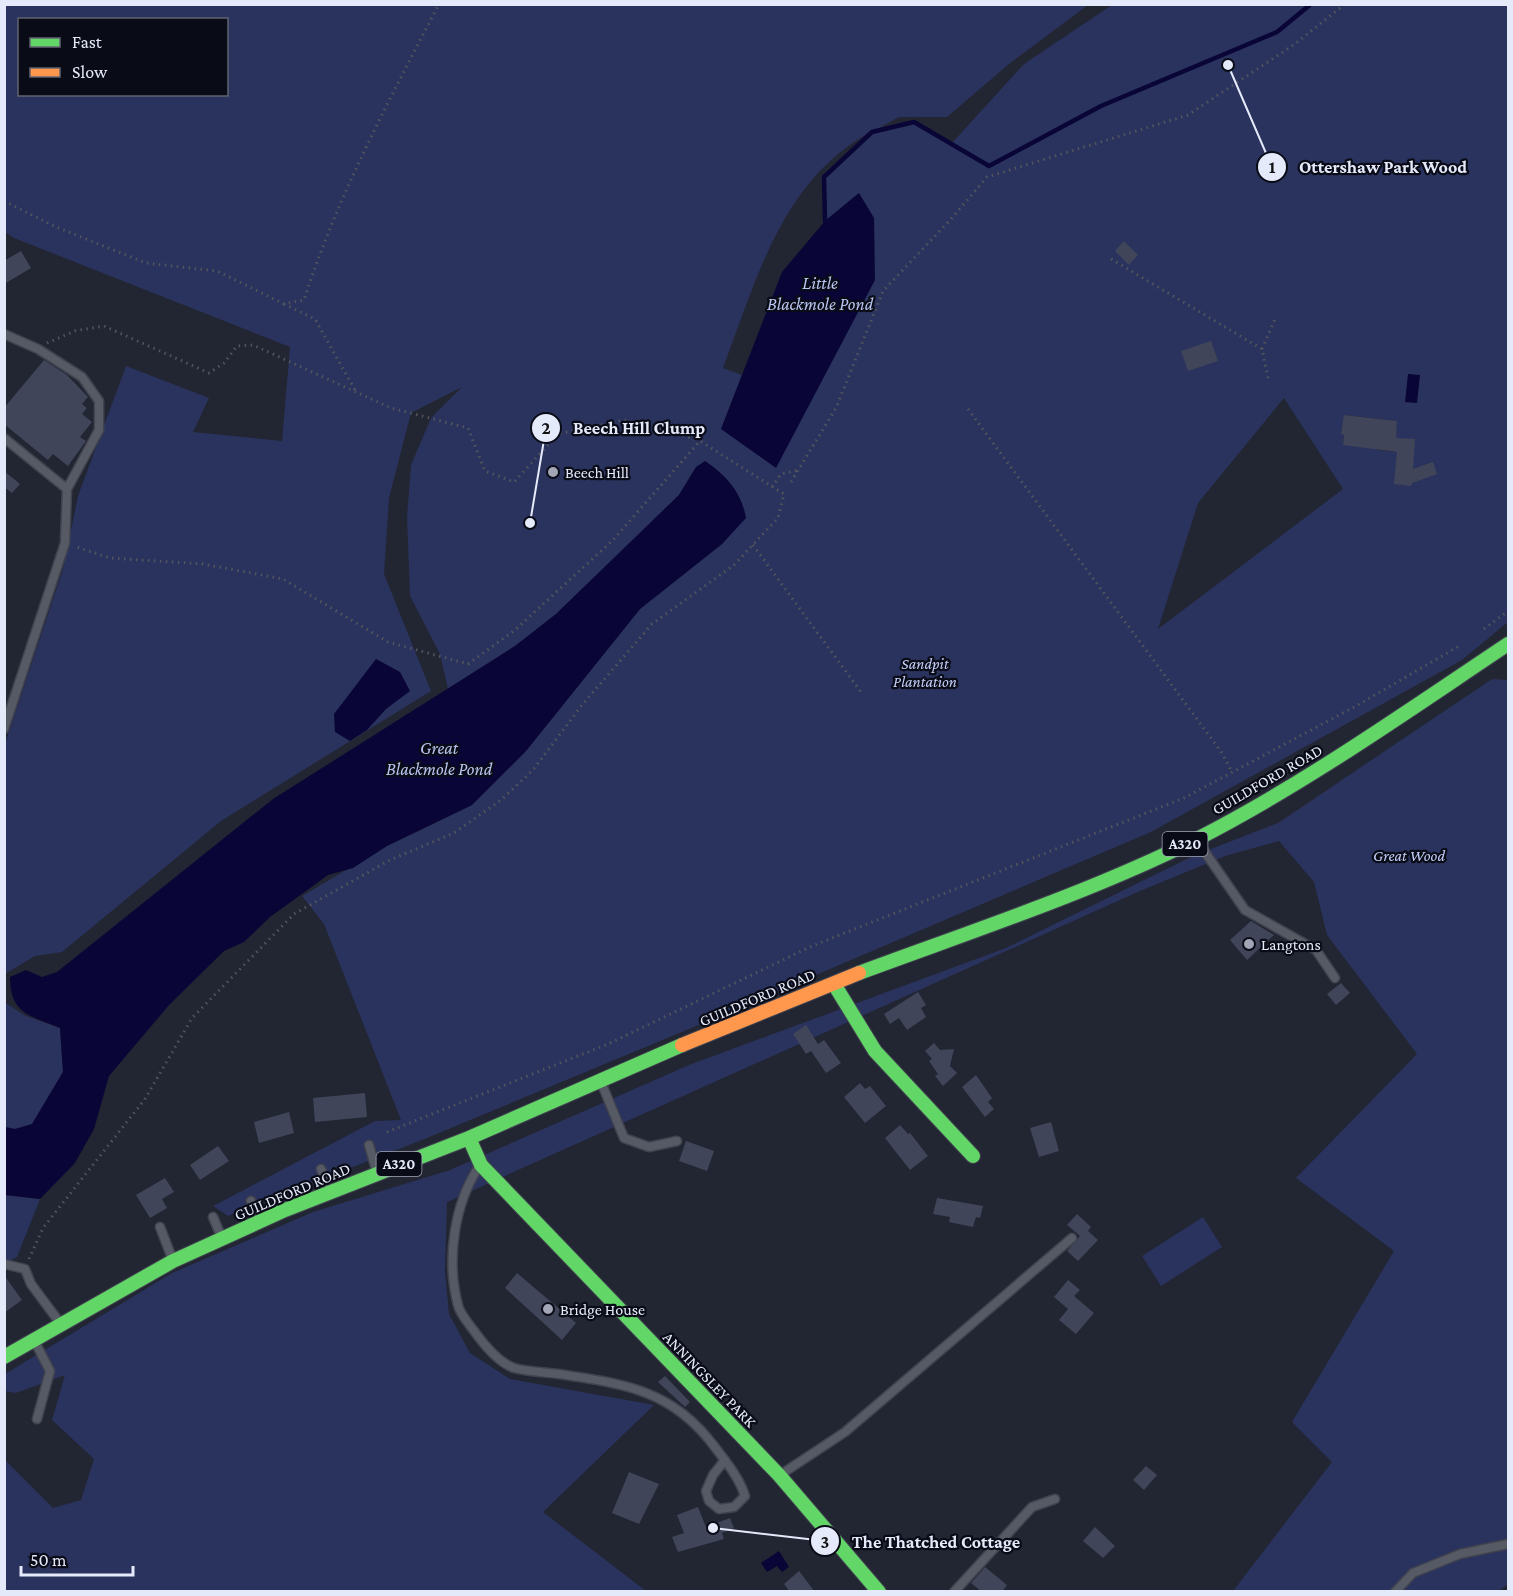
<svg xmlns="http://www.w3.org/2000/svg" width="1513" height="1596" viewBox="0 0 1513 1596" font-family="'Crimson Pro',serif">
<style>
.green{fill:#2a335d;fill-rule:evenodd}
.water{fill:#090537}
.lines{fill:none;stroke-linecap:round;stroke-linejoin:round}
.stream{stroke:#090537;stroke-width:4.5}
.building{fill:#41455a}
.lane-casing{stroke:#40434f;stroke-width:11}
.fast-casing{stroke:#40434f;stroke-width:16}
.slow-casing{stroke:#40434f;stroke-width:16}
.path{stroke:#52555e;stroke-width:3;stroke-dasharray:1.5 4.5;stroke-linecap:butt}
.lane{stroke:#565a64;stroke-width:8}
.fast{stroke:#63d668;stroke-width:14}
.slow{stroke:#ff974d;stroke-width:14}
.poi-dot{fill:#a1a5b5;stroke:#090b16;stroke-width:2}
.labels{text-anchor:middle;stroke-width:4.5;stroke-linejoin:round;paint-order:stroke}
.shield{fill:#090b16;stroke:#a3a7b6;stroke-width:1.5}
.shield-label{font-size:15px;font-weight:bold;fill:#e5eafb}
.poi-label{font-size:16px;fill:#e5eafb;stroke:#090b16;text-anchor:start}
.park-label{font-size:16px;font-style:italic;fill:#c3cffa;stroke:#090b16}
.street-label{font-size:16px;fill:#e5eafb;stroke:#090b16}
.water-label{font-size:18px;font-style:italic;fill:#b9c5f0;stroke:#090b16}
.leader{fill:none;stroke:#e5eafb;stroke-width:2}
.callout-dot{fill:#e5eafb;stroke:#090b16;stroke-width:2}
.mark-label{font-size:18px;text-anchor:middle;font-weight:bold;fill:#111}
.callout-label{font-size:18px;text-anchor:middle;font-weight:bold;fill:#e5eafb;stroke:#090b16;stroke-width:4.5;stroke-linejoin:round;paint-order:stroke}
</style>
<rect width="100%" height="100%" fill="#222532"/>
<path class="green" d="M4 5H1088L1009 64 947 117H899L872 132 914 122 952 143 1024 64 1112 5H1508V622L1462 660 1151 832 701 1024 427 1138 228 1216 213 1206 375 1121 401 1120 324 924 302 896 387 846 472 805 526 751 640 609 722 544 745 518C742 493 726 475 705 462L696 467 679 495 556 614 515 646 448 689 440 654 410 596 407 517 411 465 431 418 462 387 411 413 389 498 384 574 431 691 221 821 62 952 35 956 5 974V744L63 569 78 496 126 366 209 398 193 432 282 441 290 347 14 238 5 232ZM20 20H226V94H20ZM871 132 824 177 825 221 859 193 721 429 742 375 723 368C756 281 782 179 871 132ZM1284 398 1343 489 1158 629 1198 503ZM1345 415 1397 421 1394 452 1377 450V445H1343L1344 435 1341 434Z
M1492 679 1508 680V1584L1499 1591H1233L1332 1462 1292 1422 1394 1251 1296 1178 1417 1054 1327 935 1314 882 1279 841 1225 856 1140 891 447 1202 445 1271 449 1314 470 1353 510 1379 654 1405 543 1512 646 1591H5L4 1459 53 1508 81 1500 94 1459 52 1420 65 1375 16 1393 5 1391V1374L172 1273 313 1212 450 1170 689 1065 1006 948 1193 856 1278 823Z
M4 1002 26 1016 60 1028 63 1072 32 1124 15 1129 5 1127Z
M5 1195 40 1199 17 1257 5 1263Z
M1203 1217 1222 1247 1161 1286 1142 1256Z"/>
<path class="water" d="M859 193 874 218 875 280 776 468 721 429 782 272 825 221Z
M1408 374 1420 375 1417 403 1405 402Z
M705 461C726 475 742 493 746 518L722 544 640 609 526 751 472 805 387 846 353 868 328 875 270 917 244 942 224 951 169 1005 109 1076 94 1129 75 1163 40 1199 5 1195V1127L15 1129 32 1124 63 1072 60 1028C32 1016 10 1015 10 977L26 970 42 977 57 972 273 799 515 646 556 614 679 495 696 467Z
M376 659 400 672 410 691 386 709 367 730 350 741 335 732 334 714Z
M779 1551 789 1567 782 1572 777 1566 767 1572 761 1563Z"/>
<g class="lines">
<path class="stream" d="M825 221 824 177 872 132 914 122 989 166 1101 106 1277 32 1311 4"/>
</g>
<path class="building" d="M1124 241 1138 255 1129 265 1115 251Z
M21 251 31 268 4 284V261Z
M1211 341 1218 361 1188 371 1181 351Z
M44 360 67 375 88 397 82 404 87 408 82 414 92 422 80 437 86 441 68 466 53 454 48 460 4 424V408Z
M1344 415 1397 421 1396 438 1415 439 1413 469 1433 462 1437 474 1412 483 1411 486 1394 484 1397 452 1343 445 1344 435 1341 434Z
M4 471 20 484 12 493 4 487Z
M1251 921 1274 935 1247 960 1230 940Z
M1341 983 1350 993 1336 1005 1327 994Z
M918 992 926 1005 921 1008 926 1017 907 1030 899 1018 890 1024 884 1014Z
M806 1025 818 1044 824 1040 841 1063 826 1073 811 1051 806 1054 793 1034Z
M934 1043 940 1050 954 1049 950 1066 957 1073 943 1086 935 1076 938 1074 929 1061 932 1059 925 1051Z
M976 1075 992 1098 988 1102 994 1109 985 1117 962 1087Z
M860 1083 865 1089 870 1086 886 1106 865 1123 844 1097Z
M365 1093 367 1117 315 1122 313 1098Z
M289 1112 294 1133 259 1143 254 1122Z
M1051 1122 1059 1151 1039 1157 1030 1128Z
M900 1125 908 1134 910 1133 928 1156 910 1170 885 1138Z
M686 1141 714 1151 707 1171 679 1161Z
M218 1146 229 1161 200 1180 190 1165Z
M165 1178 174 1192 162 1199 167 1208 150 1218 136 1195Z
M937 1198 983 1206 980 1218 976 1217 973 1227 949 1222 950 1217 933 1214Z
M1077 1214 1091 1227 1088 1231 1098 1240 1078 1261 1067 1251 1080 1236 1067 1225Z
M517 1273 576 1323 562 1340 505 1288Z
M4 1275 22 1300 4 1313Z
M1068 1280 1080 1290 1074 1296 1094 1313 1076 1334 1059 1320 1068 1309 1054 1297Z
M665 1376 690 1402 685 1407 658 1382Z
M1146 1466 1157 1475 1144 1490 1133 1480Z
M629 1472 659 1484 639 1524 612 1513Z
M698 1507 706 1527 730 1518 734 1528 722 1533 724 1539 678 1552 672 1537 684 1533 677 1515Z
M1095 1527 1115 1546 1103 1558 1083 1541Z
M985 1567 1007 1585 1002 1592H982L971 1583Z
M799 1571 815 1592H790L784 1584Z"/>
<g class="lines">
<g class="lane-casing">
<path id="lane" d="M4 334 38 349 82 377 99 401V430L67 489 65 543 4 729
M4 438 67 489
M1198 842 1245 910 1316 950 1335 978
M601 1082 624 1138 649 1147 677 1141
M369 1145 377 1173
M480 1165C454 1203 446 1260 458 1305 460 1315 471 1326 477 1335 486 1347 500 1363 514 1368 528 1372 545 1372 559 1374 625 1384 672 1390 714 1446 726 1462 739 1477 745 1496L734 1507 719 1509 709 1501 706 1491 713 1475 725 1460
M321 1169 330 1191
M251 1201 259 1219
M213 1217 221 1236
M160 1227 172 1258
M4 1264 25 1269 31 1284 60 1323
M35 1342 50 1371 37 1419
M780 1475 845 1432 1072 1238
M954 1592 1032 1507 1055 1499
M1395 1592 1413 1573 1460 1554 1508 1544"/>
</g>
<g class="fast-casing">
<path id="fast" d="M859 973C972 931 1089 893 1197 839 1306 783 1406 712 1508 644
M834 984 875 1051 973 1156
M469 1138 481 1165 779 1475 879 1592
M4 1357 173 1261 285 1210 469 1138 682 1045"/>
</g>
<g class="slow-casing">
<path id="slow" d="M682 1045 859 973"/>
</g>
<path class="path" d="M4 201 56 227 146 263 217 271 284 304 304 300C337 197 389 100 439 4
M1111 259 1262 349 1268 378
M284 304 315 319 355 390
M47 343 75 331 104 326 209 373 224 363 237 346 253 345 391 408 468 428 485 471 514 482 558 434 624 420 699 440
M1262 349 1276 317
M968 409 1222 753 1232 772
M791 482 836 408 883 291 951 219 987 177 1188 115 1295 44 1345 4
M772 487 781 474 799 470
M753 545 861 692
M1484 629 1508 611
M387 1132 608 1044 812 946 1184 798 1356 706 1461 645
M29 1259 43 1228 145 1099 192 1018 294 914 390 860 454 833 501 800 533 770 582 705 652 624 734 565 778 518 784 494 700 441 612 541 515 630 468 664 388 642 283 579 203 564 110 558 74 546"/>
<use href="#lane" class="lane"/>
<use href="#fast" class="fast"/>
<use href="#slow" class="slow"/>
</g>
<g class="poi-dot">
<circle cx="553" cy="472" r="6"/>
<circle cx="1249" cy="944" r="6"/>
<circle cx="548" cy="1309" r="6"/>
</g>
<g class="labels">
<g class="shield">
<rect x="1162.5" y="832" width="45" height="24" rx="4.5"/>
<rect x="376.5" y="1152" width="45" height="24" rx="4.5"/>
</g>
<g class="shield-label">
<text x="1185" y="849">A320</text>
<text x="399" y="1169">A320</text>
</g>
<g class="poi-label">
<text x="565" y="478">Beech Hill</text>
<text x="1261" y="950">Langtons</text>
<text x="560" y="1315">Bridge House</text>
</g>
<g class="park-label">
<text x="925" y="669">Sandpit<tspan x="925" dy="18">Plantation</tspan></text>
<text x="1409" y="861">Great Wood</text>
</g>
<g class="street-label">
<text transform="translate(1267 779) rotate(-30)" y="6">GUILDFORD ROAD</text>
<text transform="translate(757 997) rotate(-23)" y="6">GUILDFORD ROAD</text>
<text transform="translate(292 1191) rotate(-23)" y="6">GUILDFORD ROAD</text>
<text transform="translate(710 1379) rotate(46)" y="6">ANNINGSLEY PARK</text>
</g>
<g class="water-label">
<text x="820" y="289">Little<tspan x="820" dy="21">Blackmole Pond</tspan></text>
<text x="439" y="754">Great<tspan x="439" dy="21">Blackmole Pond</tspan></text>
</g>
</g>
<path class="leader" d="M1228 65L1272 167M530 523L546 428M713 1528L825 1541"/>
<g class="callout-dot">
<circle cx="1228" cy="65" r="6"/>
<circle cx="530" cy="523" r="6"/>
<circle cx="713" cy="1528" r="6"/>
<circle cx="1272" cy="167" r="15"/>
<circle cx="546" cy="428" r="15"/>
<circle cx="825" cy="1541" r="15"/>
</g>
<g class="mark-label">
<text x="1272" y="173">1</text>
<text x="546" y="434">2</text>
<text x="825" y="1548">3</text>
</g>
<g class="callout-label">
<text x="1383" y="173">Ottershaw Park Wood</text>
<text x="639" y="434">Beech Hill Clump</text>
<text x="936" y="1548">The Thatched Cottage</text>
</g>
<rect width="1513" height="1596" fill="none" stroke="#e5eafb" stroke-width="12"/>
<rect x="18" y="18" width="210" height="78" fill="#090b16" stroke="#616472" stroke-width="1.5"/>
<rect x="30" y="38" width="30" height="9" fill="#63d668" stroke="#616472" stroke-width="1.5"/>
<text x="72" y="48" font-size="18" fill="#e5eafb">Fast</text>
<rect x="30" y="68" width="30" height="9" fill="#ff974d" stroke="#616472" stroke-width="1.5"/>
<text x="72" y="78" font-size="18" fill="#e5eafb">Slow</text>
<path d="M21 1566v9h112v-9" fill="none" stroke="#e5eafb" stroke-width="3"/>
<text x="30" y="1566" font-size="18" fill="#e5eafb" stroke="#090b16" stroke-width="4.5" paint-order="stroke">50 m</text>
</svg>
